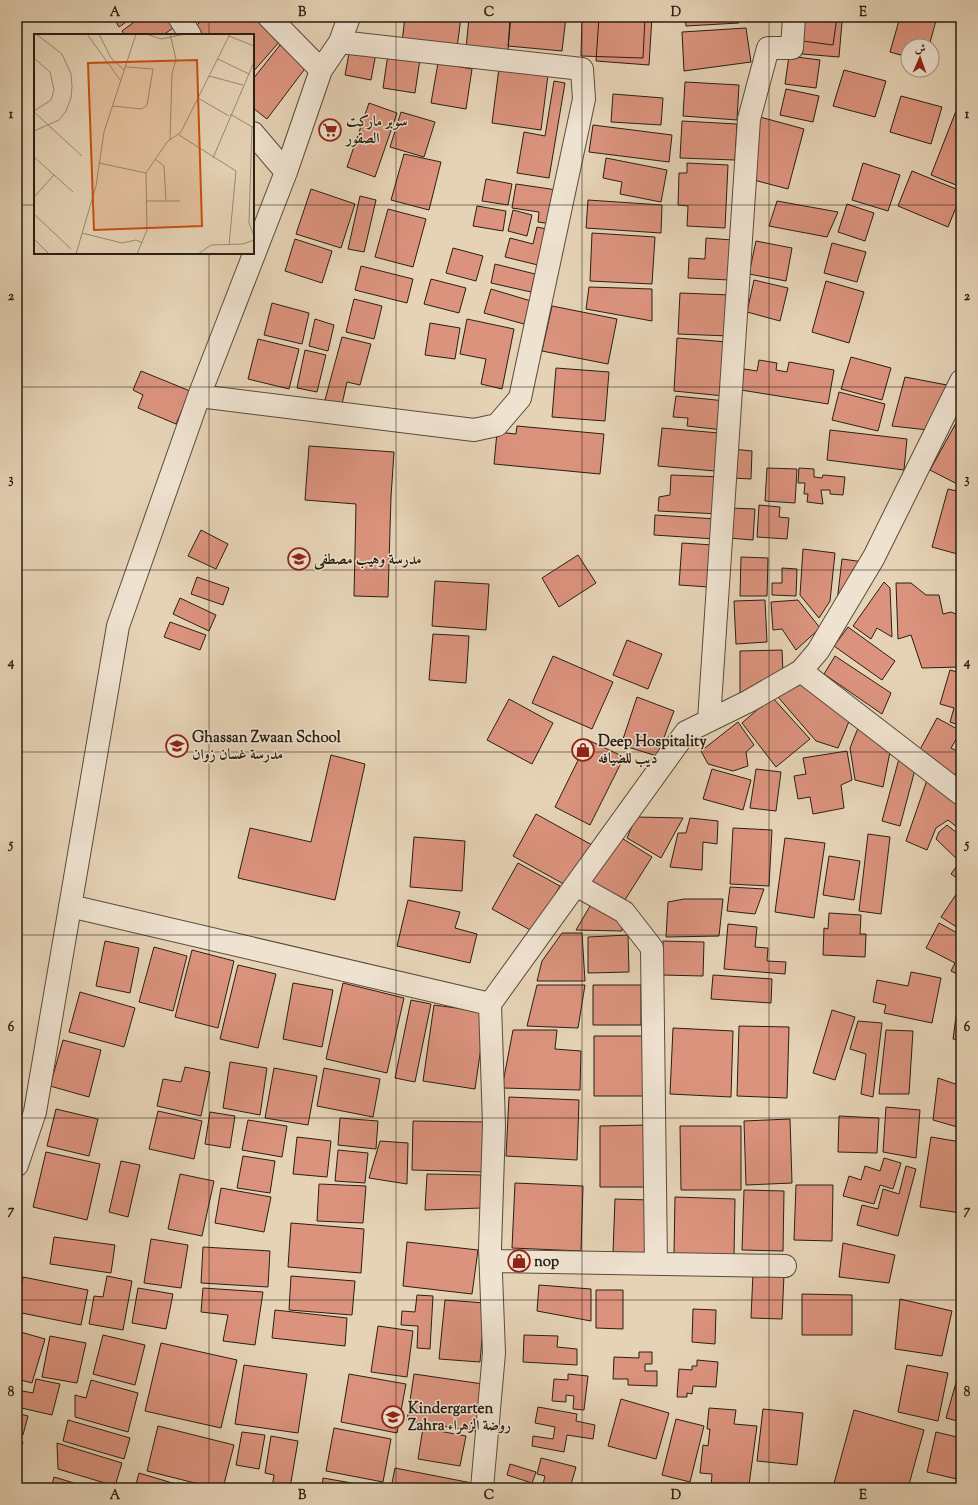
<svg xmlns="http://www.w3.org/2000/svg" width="978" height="1505" viewBox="0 0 978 1505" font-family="'Sorts Mill Goudy',Amiri,serif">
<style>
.building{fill:#dc937e;stroke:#291f12}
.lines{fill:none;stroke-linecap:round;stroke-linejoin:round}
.street-casing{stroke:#584c3b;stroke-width:24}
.street{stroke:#efe2d0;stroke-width:22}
.grid{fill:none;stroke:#291f12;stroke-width:1;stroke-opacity:0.55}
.labels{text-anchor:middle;stroke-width:3;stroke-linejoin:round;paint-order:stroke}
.poi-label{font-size:15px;font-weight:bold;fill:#291f12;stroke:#efe2d0;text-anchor:start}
.inset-road{fill:none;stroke:#9a8b74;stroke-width:1}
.view{fill:#cb500d;fill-opacity:0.15;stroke:#cb500d;stroke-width:2}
.inset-edge{fill:none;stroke:#291f12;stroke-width:2}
.neatline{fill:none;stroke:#291f12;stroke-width:1.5}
.grid-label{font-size:13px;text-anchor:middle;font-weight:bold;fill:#291f12}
</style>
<rect width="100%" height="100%" fill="#e6d3b6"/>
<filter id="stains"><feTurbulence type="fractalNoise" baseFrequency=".005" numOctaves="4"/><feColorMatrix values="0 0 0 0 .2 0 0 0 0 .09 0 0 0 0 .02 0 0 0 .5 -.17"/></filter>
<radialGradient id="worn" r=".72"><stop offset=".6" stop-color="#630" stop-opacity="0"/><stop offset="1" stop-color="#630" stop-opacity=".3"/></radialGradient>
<path class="building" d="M113 17H133L119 27Z
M141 17H170L176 26 163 35H125L122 31Z
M205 17H253L280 41 253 72V35H203L197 25Z
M405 17H461L457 48 402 42Z
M469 17H510L508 52 466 49Z
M511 17H566L562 51 508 46Z
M582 17H645L643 58 581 56Z
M599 17H652L649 65 596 61Z
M685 17H739V23L686 26Z
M745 17H780V18L746 22Z
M797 17H837L833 45 795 40Z
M900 17H937L929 46H908V57L890 52Z
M805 19 842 22 839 57 802 54Z
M746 28 751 62 684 71 682 32Z
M280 45 307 66 267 119 253 108V79Z
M350 48 376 53 371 80 345 75Z
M388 54 420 59 415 93 383 88Z
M789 56 820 60 816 88 785 84Z
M438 63 472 69 466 109 431 103Z
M499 68 548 75 541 130 492 123Z
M844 70 886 81 875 117 833 106Z
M554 81 565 83 549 178 517 173 524 132 545 136Z
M685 82 739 85 737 120 683 116Z
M786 89 819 96 813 122 780 115Z
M961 89V101L958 100Z
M613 94 663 98 661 125 611 122Z
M901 96 942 107 931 144 890 132Z
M369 103 397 113 375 177 347 167Z
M956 111 961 113V187L931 175Z
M401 112 435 122 424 157 390 147Z
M760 117 804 129 788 189 750 179Z
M682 121 737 124 735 160 680 158Z
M593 125 672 135 669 162 589 152Z
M404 154 441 162 429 210 391 200Z
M606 158 667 170 661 202 620 194 622 182 603 178Z
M687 163 728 165 725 228 687 226 688 206 678 205 679 173H687Z
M863 163 900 175 888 211 852 200Z
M912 171 961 191V195L948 227 898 206Z
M486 179 512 184 508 205 482 201Z
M516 184 557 190 552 224 538 222 539 212 512 208Z
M311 189 355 204 341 248 296 234Z
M360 196 376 200 364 252 348 249Z
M588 200 662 205 661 233 586 228Z
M777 201 838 212 827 237 769 226Z
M847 204 874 213 865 241 838 232Z
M477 206 506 211 503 231 473 226Z
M388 209 426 219 413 267 375 257Z
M513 210 532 215 527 236 508 231Z
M537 227 551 230 542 266 505 257 510 238 533 244Z
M592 233 655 237 652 284 590 281Z
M706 238 732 240 729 280 688 278 689 258 705 259Z
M295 239 332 251 322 283 285 271Z
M756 241 792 248 786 281 749 274Z
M832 243 866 252 857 282 824 273Z
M453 248 483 256 476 281 446 273Z
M495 264 535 274 531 292 491 283Z
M361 266 413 279 407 303 355 290Z
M431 279 466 288 459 313 424 304Z
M754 280 788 288 780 321 747 312Z
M826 281 864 292 849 343 812 332Z
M589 287 652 289V321L586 309Z
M491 289 531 301 524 324 484 313Z
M680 293 731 295 729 336 678 334Z
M354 299 382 306 374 339 346 332Z
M272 303 309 313 302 344 264 335Z
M552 306 617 319 608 364 542 351Z
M315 319 334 325 328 351 309 346Z
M467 319 514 329 502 389 481 384 486 359 460 354Z
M430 323 460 328 455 359 425 355Z
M342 337 371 344 360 385 347 382 342 404 325 400Z
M677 338 728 342 724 396 674 391Z
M258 339 299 349 289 389 248 379Z
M305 350 326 355 317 392 297 388Z
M851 357 891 368 882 400 841 389Z
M759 360 777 363 776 370 787 372 789 362 834 370 828 404 741 390 744 369 757 371Z
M556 368 609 372 605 421 552 417Z
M141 371 190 391 176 424 138 408 143 395 133 390Z
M905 377 947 385 928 430 892 426Z
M839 392 885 404 878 431 832 420Z
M676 396 726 401 723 430 687 426 688 418 673 417Z
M961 414V486L930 470Z
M517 426 604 434 600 474 494 464 497 432 516 434Z
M662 428 719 433 715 471 658 466Z
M830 430 907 439 904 470 827 460Z
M309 446 394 452 391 497 388 597 354 596 356 504 305 500Z
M732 449 752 451 751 479 731 478Z
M767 468 797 469 795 503 765 501Z
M799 468 814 469V477L822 478 823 475 845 477 843 495 830 494V490H821L823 504 807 502 808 494H804L805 483H798Z
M671 475 722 477 720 514 658 511 659 497 670 495Z
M948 489 961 492V555L932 547Z
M759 505 780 507 779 517 789 518 787 539 757 537Z
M730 508 755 509 753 540 729 538Z
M655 515 716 519 715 539 654 535Z
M201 530 228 544 216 569 188 556Z
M682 543 713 545 709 587 679 585Z
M803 549 835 553 830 601 819 618 800 595Z
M578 555 596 583 559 607 542 578Z
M741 557 768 558 767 596H740Z
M842 559 864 562 837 602Z
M782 568 797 569 796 596 772 595V583H782Z
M197 577 229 588 223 605 191 594Z
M435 581 489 584 486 630 432 626Z
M884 582 890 588 892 637 877 628 871 639 853 626Z
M896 583H911L926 595H939L943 614 951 612 961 616V667L922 668 911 635 898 639Z
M180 598 216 615 209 631 173 614Z
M765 600 767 642 736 644 734 601Z
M798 600 820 628 796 650 782 629 773 630 771 602Z
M170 622 206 635 200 650 164 637Z
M848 627 895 661 882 680 834 646Z
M433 634 469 636 466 683 429 680Z
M627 640 662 654 648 689 613 675Z
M782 650 783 674 740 698V651Z
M553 656 613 682 592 729 532 703Z
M835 656 891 693 882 714 824 674Z
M950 670 961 673V726L950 722 954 708 940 704Z
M800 680 850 719 838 748 816 741 778 697Z
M637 697 674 711 657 756 621 745Z
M772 697 810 739 776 767 742 723Z
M509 699 553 723 532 764 487 740Z
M937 718 961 731 951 748 961 753V764L955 775 917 755Z
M738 722 754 745 746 752 748 766 733 771 708 764 701 751Z
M858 728 891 747 883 787 855 780 850 748Z
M588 740 624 757 590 825 555 807Z
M847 751 852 780 841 785 844 808 813 814 810 797 798 799 794 776 806 774 803 758Z
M331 755 365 764 335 900 238 878 250 828 311 842Z
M900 755 916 766 900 826 882 821Z
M712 769 751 780 743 810 703 799Z
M756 769 781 772 776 811 750 808Z
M927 780 961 804V824L958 828 948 820 936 828 927 850 906 841Z
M536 814 592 845 569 887 513 856Z
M636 817 683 818 661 858 627 838Z
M690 818 718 821 717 844 703 842 702 870 670 867 678 833H686Z
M947 825 957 833 961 829V855L958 860 936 839 939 832Z
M733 828 772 830 769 886 730 884Z
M868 834 890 837 881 914 859 911Z
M414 837 465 841 462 891 410 887Z
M620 837 652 857 623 903 591 883Z
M785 838 825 843 814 918 775 912Z
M829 856 860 861 854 900 823 895Z
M961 860V881L951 874Z
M518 863 560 886 534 932 492 909Z
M730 887 764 889 755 914 727 911Z
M957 893 961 895V930L941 917Z
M684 899H723L719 936 666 937 668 902Z
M408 900 460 912 455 928 477 934 470 963 397 946Z
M593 901 622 918V931L576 930Z
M829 913 861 915 860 934H866L865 957 823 955 824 928 828 929Z
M939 923 961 935V976L951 971 955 963 926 948Z
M728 924 757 927 755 947 768 948 767 961 786 962 785 974 724 969Z
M562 933H582L585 981H537L542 961Z
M628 935 629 972 588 973V937Z
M105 941 139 948 130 993 96 986Z
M663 941 704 942 703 976 662 975Z
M154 947 187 956 173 1011 139 1002Z
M192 950 234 961 218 1028 175 1017Z
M238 965 276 974 258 1048 220 1039Z
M911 972 941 978 932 1023 884 1013 886 1005 873 1002 877 980 908 986Z
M713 975 772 979 771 1003 711 999Z
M293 983 333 990 322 1047 283 1039Z
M343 983 404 998 387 1073 326 1059Z
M537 985H585L578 1028 527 1026Z
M593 985H641V1025H593Z
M80 992 135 1008 124 1047 69 1032Z
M411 1000 431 1004 415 1082 395 1078Z
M958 1002H961V1040L953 1039Z
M434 1005 486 1012 475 1089 423 1081Z
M832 1010 855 1017 835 1080 813 1073Z
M858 1021 882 1023 873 1097 861 1094 866 1054 850 1049Z
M739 1026 789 1027 787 1098 737 1096Z
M673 1028 733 1031 731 1097 670 1094Z
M513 1030H557L555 1049 581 1051 580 1090 502 1088Z
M886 1030 913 1031 909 1094H879Z
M594 1036H646V1096H594Z
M63 1040 101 1050 89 1097 50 1086Z
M230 1062 267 1068 260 1115 223 1108Z
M185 1067 210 1072 201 1116 157 1106 163 1079 181 1082Z
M274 1068 317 1076 308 1125 265 1118Z
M324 1068 380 1079 373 1117 317 1106Z
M938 1078 961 1086V1128L933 1120Z
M509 1097 579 1100 577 1160 506 1156Z
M886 1107 920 1110 916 1158 883 1152Z
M56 1109 98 1119 89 1156 47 1146Z
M158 1111 202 1121 194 1159 149 1149Z
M210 1112 235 1116 230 1148 205 1144Z
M839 1116 879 1118 877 1153 838 1152Z
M340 1118 378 1121 376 1149 338 1145Z
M790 1119 792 1183 746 1185 744 1121Z
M248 1120 287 1126 282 1157 242 1150Z
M413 1121 487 1122 486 1172 412 1170Z
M648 1125V1187H600V1126Z
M680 1126H741V1190H681Z
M297 1137 331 1141 327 1177 293 1174Z
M931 1137 961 1142V1213L920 1207Z
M380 1141 408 1143 407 1184 369 1178Z
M338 1150 368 1153 365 1183 335 1181Z
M46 1152 100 1164 87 1220 33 1207Z
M243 1156 275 1161 270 1193 237 1188Z
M884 1158 901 1163 893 1189 880 1185 874 1204 843 1196 849 1176 861 1180 865 1166 880 1171Z
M121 1161 140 1165 128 1217 109 1212Z
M906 1166 916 1169 898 1236 857 1225 862 1205 878 1209 883 1189 899 1194Z
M180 1174 214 1181 202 1236 168 1229Z
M427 1174 481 1175V1208L425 1210Z
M515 1183 583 1186 581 1251 512 1248Z
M319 1184 366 1186 363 1223 317 1221Z
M796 1185H833L832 1241 794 1240Z
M221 1188 271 1197 264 1232 215 1223Z
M744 1190 784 1191 783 1251 742 1250Z
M675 1197 735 1199 734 1255 674 1254Z
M615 1199 650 1200 648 1253 613 1252Z
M291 1223 364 1229 361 1273 288 1267Z
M54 1237 115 1245 111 1273 50 1264Z
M151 1239 188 1245 181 1288 144 1283Z
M407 1242 478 1250 472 1294 403 1286Z
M843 1243 895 1255 889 1283 839 1277Z
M203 1247 270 1251 268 1287 201 1283Z
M753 1273 784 1275 782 1319 751 1318Z
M107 1276 132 1281 123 1330 89 1324 94 1296 103 1297Z
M291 1276 355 1281 352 1315 289 1310Z
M23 1277 88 1290 81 1325 17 1312Z
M539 1285 591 1289V1321L537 1311Z
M138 1288 173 1294 166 1329 132 1323Z
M203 1288 263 1292 255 1345 223 1341 228 1315 201 1312Z
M596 1290H623V1329L596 1328Z
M802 1294 852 1295V1335H802Z
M417 1295 433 1296 430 1349 417 1348 418 1326 401 1325 402 1311 415 1312Z
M900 1299 952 1311 942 1356 895 1349Z
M445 1300 485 1303 480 1362 439 1359Z
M693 1309 716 1310 715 1344 692 1342Z
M275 1310 347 1318 345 1346 272 1338Z
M378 1326 413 1331 407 1377 371 1372Z
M17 1331 45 1339 32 1383 17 1379Z
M103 1335 145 1345 135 1385 93 1374Z
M524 1335 558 1336 557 1347 577 1349V1365L523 1362Z
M50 1336 86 1343 77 1383 42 1377Z
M161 1343 237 1360 221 1428 145 1411Z
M639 1352H652V1364H645V1371H657V1386L628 1385V1379H613L614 1357 639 1358Z
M697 1360 718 1362 716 1387 693 1386 692 1394 687 1393V1397H677L679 1369 692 1370V1366H697Z
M244 1365 307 1374 298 1433 235 1424Z
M907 1365 948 1373 938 1421 898 1412Z
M961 1365V1422L946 1418Z
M349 1374 406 1384 397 1433 341 1422Z
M414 1374 483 1384 475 1431 407 1421Z
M568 1374 588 1376 584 1410 573 1409 574 1396 566 1395V1402L552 1401 554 1379 568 1380Z
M36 1379 60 1384 52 1415 17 1407V1390L33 1393Z
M91 1380 138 1393 128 1432 75 1417V1395L86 1398Z
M621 1399 669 1413 656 1459 608 1446Z
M538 1407 577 1414 576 1421 595 1425 593 1439 567 1435 564 1452 532 1446 533 1436 553 1439 555 1427 535 1423Z
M709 1408 736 1410 734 1424 757 1426 749 1485H743V1488H711L712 1474 700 1473 703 1445 708 1446 710 1429H707Z
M763 1409 803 1413 797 1465 757 1461Z
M854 1410 924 1430 908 1488 833 1487Z
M17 1413 28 1416 23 1435 17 1433Z
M676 1419 704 1426 690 1482 662 1475Z
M68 1420 130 1438 124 1459 63 1441Z
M158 1426 234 1445 223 1488H215L147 1471Z
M334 1428 391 1439 383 1482 326 1471Z
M423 1428 466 1436 460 1466 418 1459Z
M242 1432 265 1435 259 1469 236 1465Z
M936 1432 961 1438V1480L927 1472Z
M271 1436 298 1441 290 1488H272L274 1475 265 1473Z
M17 1440 23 1442 17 1460Z
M57 1443 122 1463 115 1486 58 1469Z
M541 1458 576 1467 570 1488H542L545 1476 537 1474Z
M510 1464 536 1472 532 1483 507 1475Z
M395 1468 477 1484 476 1488H391Z
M139 1473 189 1488H135Z
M54 1477 91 1488H51Z
M323 1478 375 1487V1488H322Z"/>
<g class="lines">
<g class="street-casing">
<path id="street" d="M179 17 190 35
M269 17 321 70
M253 133 286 172
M199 396 474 430 497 425 520 398 584 99 582 69 340 42
M801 671 961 794
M709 720 749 119 768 48H792L794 17
M576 885 624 912 652 948 656 1264
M70 906 490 1004
M17 1165 35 1112 118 626 199 396 286 172 321 70 340 42 349 17
M491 1261 785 1266
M482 1488 494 1353 490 1248 494 1125 490 1004 686 732 749 701 801 671 818 651 874 557 961 381"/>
</g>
<use href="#street" class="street"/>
</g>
<path class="grid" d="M209 17V35M396 17V1488M582 17V1488M769 17V1488M17 205H35M253 205H961M209 253V1488M17 387H961M17 570H961M17 752H961M17 935H961M17 1118H961M17 1300H961"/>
<defs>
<g id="supermarket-ring" transform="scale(1.15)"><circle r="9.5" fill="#efe2d0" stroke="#8f2418" stroke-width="1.5"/><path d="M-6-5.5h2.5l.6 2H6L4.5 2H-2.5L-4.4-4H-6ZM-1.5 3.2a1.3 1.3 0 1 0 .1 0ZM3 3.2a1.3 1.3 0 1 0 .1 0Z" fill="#8f2418"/></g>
<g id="school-ring" transform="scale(1.15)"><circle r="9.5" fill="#efe2d0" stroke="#8f2418" stroke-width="1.5"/><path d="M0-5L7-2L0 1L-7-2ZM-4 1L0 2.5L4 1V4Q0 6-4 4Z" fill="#8f2418"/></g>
<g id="shop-ring" transform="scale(1.15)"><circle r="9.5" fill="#efe2d0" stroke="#8f2418" stroke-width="1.5"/><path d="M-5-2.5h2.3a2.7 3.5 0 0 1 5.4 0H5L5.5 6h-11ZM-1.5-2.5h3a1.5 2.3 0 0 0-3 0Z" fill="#8f2418"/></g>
</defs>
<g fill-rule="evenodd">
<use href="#supermarket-ring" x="330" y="130"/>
<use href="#school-ring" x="299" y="559"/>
<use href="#school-ring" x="177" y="746"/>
<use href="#shop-ring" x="583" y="750"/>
<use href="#shop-ring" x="519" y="1261"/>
<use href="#school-ring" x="393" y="1417"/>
</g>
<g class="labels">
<g class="poi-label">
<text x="346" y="126">سوبر ماركت<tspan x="346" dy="17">الصقور</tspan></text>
<text x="314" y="564">مدرسة وهيب مصطفى</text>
<text x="192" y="742">Ghassan Zwaan School<tspan x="192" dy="17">مدرسة غسان زوان</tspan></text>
<text x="598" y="746">Deep Hospitality<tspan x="598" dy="17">ديب للضيافه</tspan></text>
<text x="534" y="1266">nop</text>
<text x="408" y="1413">Kindergarten<tspan x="408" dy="17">Zahra روضة الزهراء</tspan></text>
</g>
</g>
<g transform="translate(34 34)">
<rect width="220" height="220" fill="#e6d3b6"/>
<path class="inset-road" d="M53 0 87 47M65 0 77 24 90 36M112 0 127 5 151 0M195 2 220 12M0 12V29M184 25 215 40M175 42 209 51M164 64 195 82M78 72 108 75 113 71 119 35 92 33M0 77 17 66 20 56 16 38 1 25M0 78 48 122M196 80 220 94M218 92 215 189 220 202M0 97 25 86 32 77 37 64 38 52 37 40 28 20 2 0M145 101 202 137 195 211M136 106 138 40 142 25 136 0M0 123 39 158M179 124 220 28M121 125 130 132 132 167M65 129 112 139M0 163 20 141M113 167H146M0 180 37 215M48 199 88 209 102 206 109 209M0 205 15 220M42 220 62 152 70 98 102 0M103 220 113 196 112 139 133 108 147 98 196 0M164 220 177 211 209 210 220 206"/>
<path class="view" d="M163 26 168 192 60 196 54 29Z"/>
<rect width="220" height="220" class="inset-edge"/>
</g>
<rect width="978" height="1505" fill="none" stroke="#e6d3b6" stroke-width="44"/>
<g transform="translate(920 58) rotate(2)"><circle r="19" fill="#efe2d0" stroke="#a09484"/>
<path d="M0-3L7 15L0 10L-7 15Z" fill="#8f2418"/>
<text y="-6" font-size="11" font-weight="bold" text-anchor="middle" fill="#291f12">ش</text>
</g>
<rect x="22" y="22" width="934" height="1461" class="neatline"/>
<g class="grid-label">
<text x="115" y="16">A</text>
<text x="302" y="16">B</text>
<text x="489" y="16">C</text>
<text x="676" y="16">D</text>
<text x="863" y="16">E</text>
<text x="11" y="118">1</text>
<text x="967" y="118">1</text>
<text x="11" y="300">2</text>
<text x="967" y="300">2</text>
<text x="11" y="483">3</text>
<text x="967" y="483">3</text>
<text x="11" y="666">4</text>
<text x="967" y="666">4</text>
<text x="11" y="848">5</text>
<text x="967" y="848">5</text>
<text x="11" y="1031">6</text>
<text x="967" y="1031">6</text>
<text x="11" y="1214">7</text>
<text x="967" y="1214">7</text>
<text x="11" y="1396">8</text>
<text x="967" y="1396">8</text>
<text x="115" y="1499">A</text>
<text x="302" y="1499">B</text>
<text x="489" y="1499">C</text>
<text x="676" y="1499">D</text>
<text x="863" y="1499">E</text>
</g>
<rect width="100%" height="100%" filter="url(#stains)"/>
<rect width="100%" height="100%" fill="url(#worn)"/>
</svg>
